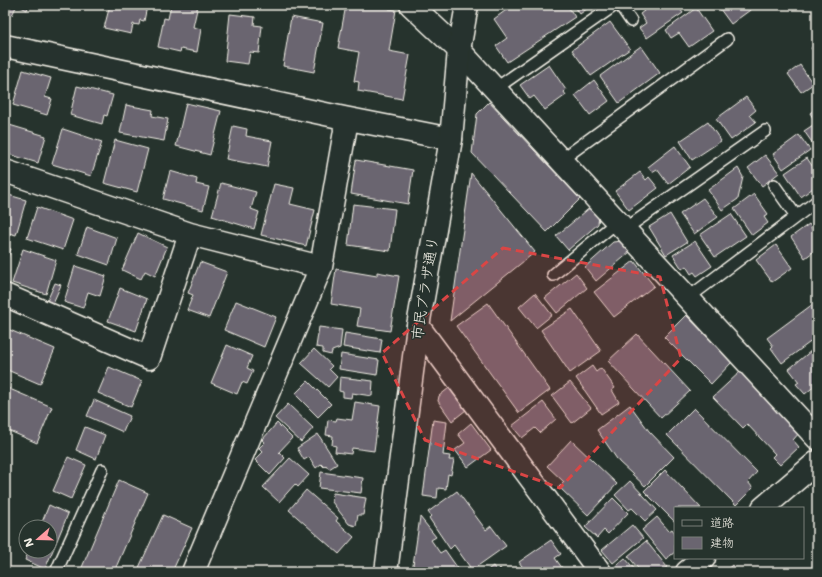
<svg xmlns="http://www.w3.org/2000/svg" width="822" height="577" viewBox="0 0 822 577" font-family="'Shantell Sans','Klee One',sans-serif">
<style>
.building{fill:#6a6570;stroke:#f4f1e8}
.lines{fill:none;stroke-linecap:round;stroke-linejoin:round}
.service-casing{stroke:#f4f1e8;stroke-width:14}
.minor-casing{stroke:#f4f1e8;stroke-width:25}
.tertiary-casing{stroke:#f4f1e8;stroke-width:25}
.service{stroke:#26332d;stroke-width:11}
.minor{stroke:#26332d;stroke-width:22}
.tertiary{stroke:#26332d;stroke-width:22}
.marked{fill:#da4645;fill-opacity:0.2;stroke:#da4645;stroke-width:3;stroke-dasharray:8 5;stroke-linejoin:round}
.labels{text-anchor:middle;stroke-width:3;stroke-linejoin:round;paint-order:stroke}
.street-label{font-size:15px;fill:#f4f1e8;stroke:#26332d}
</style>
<rect width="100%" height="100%" fill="#26332d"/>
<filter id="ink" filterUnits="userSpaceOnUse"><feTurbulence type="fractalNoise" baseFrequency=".025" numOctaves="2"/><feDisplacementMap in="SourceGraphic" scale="8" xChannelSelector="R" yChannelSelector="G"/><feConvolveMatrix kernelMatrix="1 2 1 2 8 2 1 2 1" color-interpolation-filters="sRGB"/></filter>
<g filter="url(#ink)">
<path class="building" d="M5 5H29L27 10 17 5 12 15 5 12Z
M110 5H145L147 6 144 21 140 20 139 25 133 24 131 34 104 28Z
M171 5H198L193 27 201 29 197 52 181 49 180 52 158 47 164 18 168 19Z
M304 5H323L322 9Z
M346 5H390L389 9 396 10 389 51 410 55 402 99 358 91 359 82 354 81 359 52 338 48Z
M513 5H567L575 17 507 62 496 46 507 38 494 19Z
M574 5H592L580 14Z
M646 5H677L683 13 647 38 639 28 646 23 640 14 644 11 642 8Z
M717 5H757L731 24Z
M696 8 712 31 689 47 679 33 671 38 666 30Z
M230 14 255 17 254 25 262 26 259 53 250 52 248 64 225 61Z
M291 17 323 23 314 72 283 66Z
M610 22 630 49 591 76 572 50Z
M817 43V56L811 48Z
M641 46 660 73 619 103 600 76Z
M549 65 566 90 564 92 566 95 545 110 534 96 530 99 520 85Z
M800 65 813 84 801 92 788 74Z
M23 70 51 78 45 97 52 99 47 115 13 105Z
M594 80 609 101 590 115 575 95Z
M77 86 113 95 107 116 104 115 102 124 70 115Z
M746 97 756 110 750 115 756 122 731 140 716 119Z
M489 102 580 199 547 232 472 153 477 114Z
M186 103 221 111 210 155 176 146Z
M126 105 153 110 152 116 168 119 164 141 120 133Z
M817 108V147L816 148 804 131 816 123 810 113Z
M708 122 721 141 692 160 680 141Z
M6 124 46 136 38 163 5 153V128Z
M233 126 247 129 246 136 272 141 267 167 226 159Z
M63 129 102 142 91 176 52 164Z
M799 135 810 150 783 169 773 154Z
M115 140 148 149 137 192 104 183Z
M675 146 690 167 668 184 657 169 652 172 648 167Z
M765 155 779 173 762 186 748 168Z
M807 158 817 173V185L801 197 785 173Z
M356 160 413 170 408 204 351 194Z
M738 168 743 177 738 199 722 210 708 190Z
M170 171 197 179 196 184 209 187 203 210 163 199Z
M640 172 646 180 649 177 658 188 629 210 615 191Z
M471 173 535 252 450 321Z
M221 183 256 192 251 209 259 212 254 229 212 216Z
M274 184 294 188 290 204 315 210 306 246 261 235Z
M5 194 26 200 16 235 5 232Z
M754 194 768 214 764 217 768 223 752 235 734 209Z
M703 198 718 217 694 234 680 214Z
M353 204 395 209 390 251 348 245Z
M592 206 599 215 598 224 568 250 556 236Z
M37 207 73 220 63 250 27 238Z
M670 214 687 242 666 255 649 227Z
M731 214 746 236 715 257 700 235Z
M809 224 817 237V249L805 258 791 237Z
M87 227 117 238 109 265 78 254Z
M138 233 167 247 155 276 145 271 141 279 122 270Z
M621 241 630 252 596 281 585 267 613 242Z
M695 241 712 266 697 276 694 272 691 274 686 266 682 269 673 255Z
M776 245 792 268 772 282 756 260Z
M5 247 11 249 5 265Z
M23 249 56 260 46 294 12 283Z
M634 261 654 286 614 317 594 292Z
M200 262 227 272 209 318 187 310 193 295 188 293Z
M75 266 106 276 100 296 88 292 83 308 64 302Z
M336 269 377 276V272L399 276 390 331 357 326 360 309 331 304Z
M576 273 587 288 557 313 545 298Z
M55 283 61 285 53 303 47 301Z
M120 288 147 299 136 331 108 321Z
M535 293 552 315 536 328 519 307Z
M236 301 276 317 264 347 224 330Z
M817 301V337L782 363 771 348 773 346 767 338Z
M488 303 550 390 519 413 456 326Z
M572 309 601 351 570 373 541 330Z
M686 315 732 362 711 384 664 337Z
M319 327 342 330 340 348 332 351 331 355 323 353V348L316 347Z
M5 328 55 349 40 384 5 369Z
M345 333 382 339 380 353 343 347Z
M637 334 690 391 661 418 608 361Z
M227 345 252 356 247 368 253 371 247 384 242 382 237 394 211 383Z
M817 346V384L805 394 796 384 799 382 789 369Z
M314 349 332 366 329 369 337 377 328 387 301 363Z
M341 354 379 360 377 375 339 369Z
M592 366 596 372 601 368 615 388 612 390 619 402 601 414 576 378Z
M109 367 142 381 131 407 98 393Z
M742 370 800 432 793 440 799 447 780 465 772 457 775 454 747 424 743 428 713 397Z
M340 377 373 381 372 396 352 393 351 398 343 397V392L339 391Z
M308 381 331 404 318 417 295 394Z
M570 382 591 408 572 423 552 396Z
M5 387 52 407 37 443 5 429Z
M449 388 466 410 452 421 438 401 439 396Z
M94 400 130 416 123 432 87 416Z
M355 402 380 406 374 451 352 448 351 454 335 452 336 446 332 445 333 436 326 435 328 420 336 421 337 418 352 420Z
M543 402 556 419 540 433 535 428 522 438 512 426Z
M288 404 313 428 301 442 275 418Z
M630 405 649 431 674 457 645 486 619 462 597 430Z
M694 408 757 472 748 482 753 488 736 505 667 435Z
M433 420 447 422 443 455 450 456 449 460H454L451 475 448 474 446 489 438 488 437 498 423 496Z
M277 423 292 438 279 452 285 458 270 475 255 460 263 452 259 448 265 442 262 440Z
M471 423 491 450 468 467 455 450 465 443 458 434Z
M85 427 105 435 96 459 76 450Z
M318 434 337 464 329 469 326 465 324 467 321 464 316 468 309 457 304 460 297 448Z
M571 440 617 484 588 515 559 487 564 482 547 466Z
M68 457 86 465 71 499 53 491Z
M290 458 309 475 298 487 295 484 279 502 263 487Z
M665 470 701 508H675V522L644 491Z
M321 472 363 478 361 493 319 488Z
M119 480 148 493 114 572H80Z
M630 481 657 510 645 521 632 508 629 510 615 495Z
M306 490 338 518 336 521 354 537 339 554 289 510Z
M457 491 486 530 491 526 506 546 472 570 454 545 450 549 429 518 431 516 428 512Z
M333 493 366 498 363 515H358L356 526 349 524 332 502Z
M613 498 628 513 608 534 604 530 597 538 585 527Z
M49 505 68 514 45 569 25 560 29 551H50V527H40Z
M163 515 192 528 172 572H137Z
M420 517 436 537 431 540 440 553 445 550 459 570 456 572H412Z
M657 517 669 531 672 529 675 533V552L666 559 642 530Z
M632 525 643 538 613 563 602 550Z
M551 540 561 554 555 558 565 572H526L519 562Z
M646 541 667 567 660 572H641L628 556Z
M625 558 637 572H612L611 570Z
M732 565 738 572H724Z
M493 566 497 571 500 568 503 572H485Z"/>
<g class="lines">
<g class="service-casing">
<path id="service" d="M620 5 631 21
M495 89 615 5
M561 160 727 39
M774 185 796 216
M625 229 765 131
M553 275 618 221
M688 298 817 201
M56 572 102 470"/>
</g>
<g class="minor-casing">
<path id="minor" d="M411 5 459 50 817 438
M5 46 344 118 451 139
M5 171 190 234 321 267
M5 295 149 358 190 234
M418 326 600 572
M763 508 817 462
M193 572 321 267 345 131 344 118
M687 572 704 558"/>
</g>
<g class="tertiary-casing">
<path id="tertiary" d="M386 572 418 326 451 139 459 50 467 5"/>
</g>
<use href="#service" class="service"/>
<use href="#minor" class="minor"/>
<use href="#tertiary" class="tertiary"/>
</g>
</g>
<path class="marked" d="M503 248 660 277 681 358 560 488 425 440 382 353Z"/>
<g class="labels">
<g class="street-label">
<text transform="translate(425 288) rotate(-81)" y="5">市民プラザ通り</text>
</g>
</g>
<rect width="822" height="577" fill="none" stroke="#26332d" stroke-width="20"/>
<rect x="10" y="10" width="802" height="557" fill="none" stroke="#f4f1e8" stroke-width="1.5" filter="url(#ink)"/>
<rect x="674" y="507" width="130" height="52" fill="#26332d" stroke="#787f78"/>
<rect x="682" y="520" width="20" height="6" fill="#26332d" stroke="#787f78"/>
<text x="710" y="527" font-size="12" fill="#f4f1e8">道路</text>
<rect x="682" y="537" width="20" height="12" fill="#6a6570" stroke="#787f78"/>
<text x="710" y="547" font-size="12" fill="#f4f1e8">建物</text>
<g transform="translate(38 539) rotate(250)"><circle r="19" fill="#26332d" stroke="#787f78"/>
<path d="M0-3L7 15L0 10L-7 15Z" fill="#ff9aa2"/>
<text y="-6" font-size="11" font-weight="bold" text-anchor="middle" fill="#f4f1e8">N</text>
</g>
</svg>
